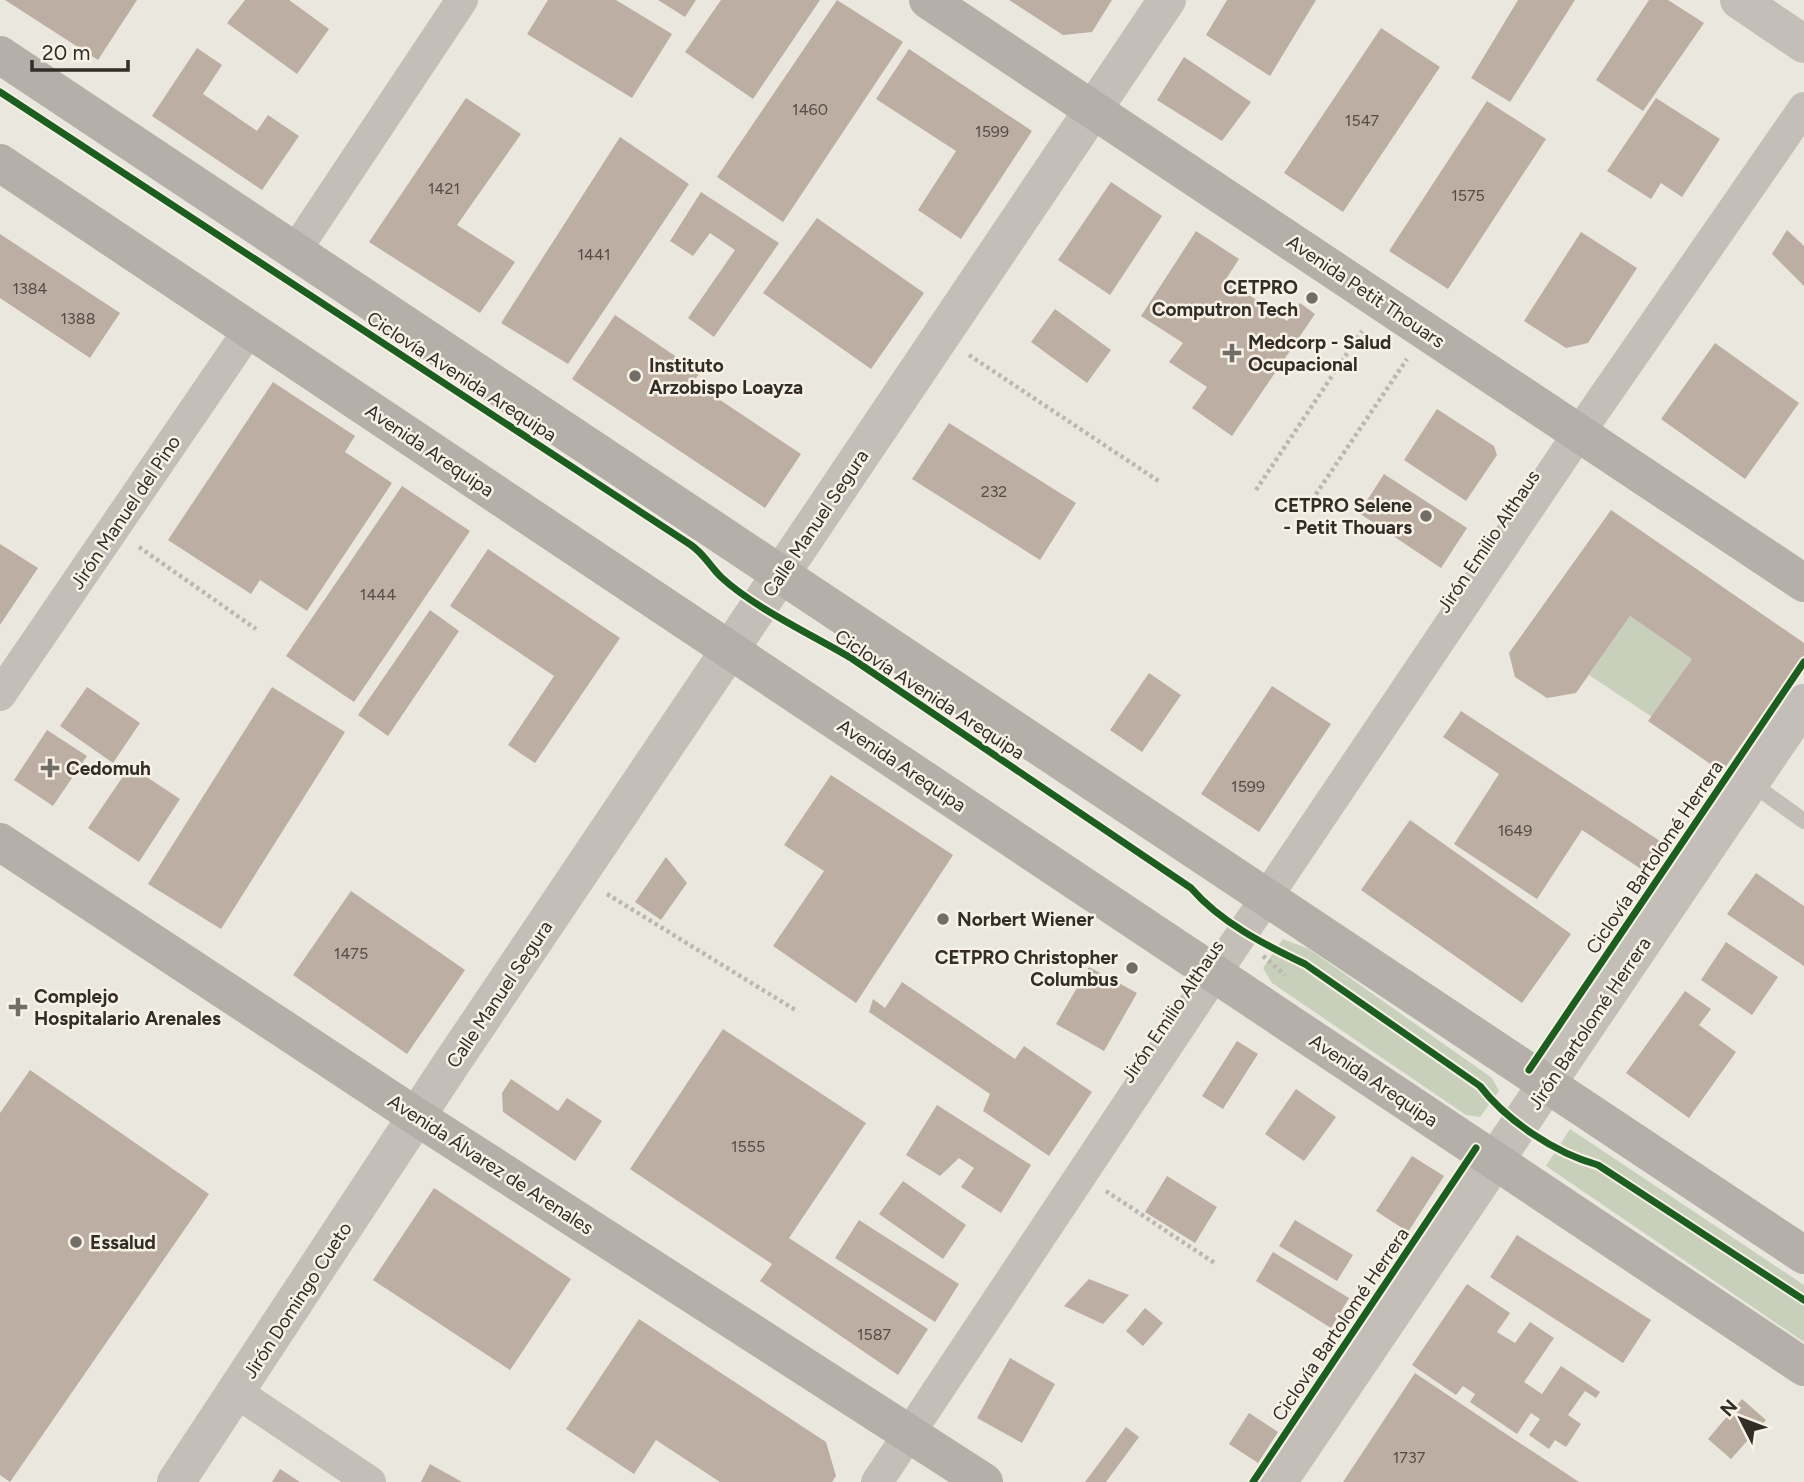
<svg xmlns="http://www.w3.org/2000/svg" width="1804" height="1482" viewBox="0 0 1804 1482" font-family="Figtree,sans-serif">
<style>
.green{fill:#c8cfbb}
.building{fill:#bcaea2}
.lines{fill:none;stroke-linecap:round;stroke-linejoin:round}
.path{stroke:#bcb7b1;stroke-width:4.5;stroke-dasharray:3.5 3.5;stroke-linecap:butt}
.service{stroke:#c3beb8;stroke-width:16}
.minor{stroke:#c3beb8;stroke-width:32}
.tertiary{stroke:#c3beb8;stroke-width:38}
.secondary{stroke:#b4afa9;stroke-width:38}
.cycleway-casing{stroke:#f7f1e6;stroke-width:11}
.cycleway{stroke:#1b5e20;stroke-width:7}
.poi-dot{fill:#736d67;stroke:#f7f1e6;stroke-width:2.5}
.labels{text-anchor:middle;stroke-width:5;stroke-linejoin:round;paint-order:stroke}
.number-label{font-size:16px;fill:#554c46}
.poi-label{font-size:19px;font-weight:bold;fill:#332c27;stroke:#f7f1e6;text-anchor:start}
.street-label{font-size:19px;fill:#332c27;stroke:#f7f1e6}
</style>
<rect width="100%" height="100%" fill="#eae7df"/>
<path class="green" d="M1630 616 1692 659 1652 717 1589 675Z
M1283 939 1309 949 1492 1078 1499 1091 1480 1117 1466 1115 1272 983 1263 968Z
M1570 1129 1804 1285V1342L1546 1166Z"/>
<path class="building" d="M5 0H137L98 60Z
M245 0H289L329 29 297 74 227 23Z
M548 0H616L672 34 632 98 527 34Z
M658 0H696L685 17Z
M721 0H820L753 99 685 52Z
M837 0 903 42 783 222 717 177Z
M1009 0H1112L1092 32 1063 35Z
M1227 0H1316L1270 76 1206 35Z
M1518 0H1575L1510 102 1471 78Z
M1649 0H1668L1704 23 1643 111 1596 80Z
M1381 28 1440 67 1343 212 1284 173Z
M197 48 222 65 203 94 257 131 268 115 299 136 262 190 152 116Z
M909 49 1032 131 961 239 918 210 956 151 876 99Z
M1184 57 1251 102 1222 141 1157 100Z
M466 98 521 134 457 225 515 262 480 313 369 242Z
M1656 98 1720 139 1682 197 1661 183 1651 199 1607 171Z
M1487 101 1546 139 1448 289 1389 251Z
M620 137 689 184 568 364 501 323Z
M1111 182 1162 216 1110 295 1058 260Z
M701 192 779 243 714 337 688 318 735 250 710 233 693 256 670 241Z
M817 218 924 293 871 369 763 293Z
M1787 230 1804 246V286L1772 254Z
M1196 231 1239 259 1226 279 1287 321 1300 303 1315 314 1232 436 1192 408 1207 387 1169 362 1183 343 1141 316Z
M1581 232 1637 268 1588 343 1566 348 1524 321Z
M0 234 120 313 90 358 0 298Z
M1055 309 1111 350 1087 383 1031 342Z
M615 315 700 373 693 382 801 454 765 508 572 379Z
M1715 343 1799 403 1745 479 1661 419Z
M273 382 355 436 345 452 392 483 307 611 260 580 251 594 168 540Z
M1437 409 1494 446 1497 455 1466 501 1404 460Z
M949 423 1076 503 1040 560 912 479Z
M1384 474 1467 528 1441 568 1359 513Z
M402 486 470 531 354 702 286 656Z
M1611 510 1804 643V655L1722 772 1648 721 1692 659 1630 616 1576 693 1547 698 1515 677 1509 653Z
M0 544 38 568 0 625Z
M488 549 620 638 535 763 508 745 554 676 450 606Z
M430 610 459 631 388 736 358 715Z
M1149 673 1181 695 1142 752 1110 730Z
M1272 686 1331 724 1259 832 1201 794Z
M87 687 140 723 113 763 60 726Z
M272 687 345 732 221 929 148 884Z
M1461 711 1663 843 1644 871 1582 830 1537 899 1454 844 1499 774 1443 737Z
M47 730 87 756 53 806 14 780Z
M130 766 180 799 139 862 88 828Z
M831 775 953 855 856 1003 773 946 824 871 784 845Z
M1410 820 1571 934 1522 1003 1361 890Z
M666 857 687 883 661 920 635 902Z
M1756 873 1804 906V966L1727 914Z
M351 891 465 970 407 1054 293 975Z
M1726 942 1778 977 1752 1015 1701 980Z
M1089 967 1137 993 1104 1051 1056 1024Z
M902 982 1015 1059 1024 1046 1092 1092 1049 1156 983 1111 990 1094 869 1012 873 999 885 1008Z
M1685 991 1711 1009 1699 1025 1736 1052 1689 1118 1626 1073Z
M723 1029 866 1123 789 1238 928 1329 898 1375 760 1281 772 1264 630 1169Z
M1237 1041 1258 1054 1223 1109 1202 1096Z
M30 1070 209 1194 10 1482 0 1475V1113Z
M511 1079 558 1111 567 1098 602 1121 575 1161 503 1112 502 1093Z
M1296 1089 1336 1117 1304 1161 1265 1134Z
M937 1105 1031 1165 1001 1213 961 1187 974 1168 959 1158 940 1176 906 1155Z
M1412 1156 1444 1176 1408 1232 1376 1211Z
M1167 1176 1217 1207 1195 1243 1145 1212Z
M903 1181 966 1225 943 1259 879 1214Z
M434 1188 571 1279 510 1370 373 1280Z
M859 1220 959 1284 935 1322 835 1258Z
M1295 1220 1353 1255 1337 1281 1279 1246Z
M1517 1235 1651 1320 1623 1363 1490 1277Z
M1273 1252 1349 1298 1331 1328 1256 1281Z
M1089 1279 1129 1295 1103 1324 1064 1306Z
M1467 1284 1510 1313 1497 1332 1515 1343 1530 1322 1554 1338 1524 1382 1542 1394 1561 1366 1600 1392 1596 1398 1585 1391 1568 1415 1581 1424 1566 1447 1555 1440 1549 1449 1529 1435 1540 1419 1531 1413 1517 1434 1470 1402 1475 1394 1463 1386 1456 1395 1412 1365Z
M1145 1308 1163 1323 1143 1346 1126 1331Z
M639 1319 826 1442 836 1476 832 1482H720L656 1440 634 1474 566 1429Z
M1010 1358 1055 1384 1022 1443 977 1418Z
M1415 1373 1503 1432 1579 1482H1343Z
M1742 1399 1766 1420 1731 1459 1708 1439Z
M1249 1413 1278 1432 1258 1463 1229 1444Z
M1126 1427 1139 1437 1106 1482H1085Z
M430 1464 462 1482H421Z
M280 1469 300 1482H272Z"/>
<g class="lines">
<path class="path" d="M969 355 1160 482
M1256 490 1362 331
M1308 506 1407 359
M139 547 256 629
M607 894 797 1011
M1263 956 1285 975
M1106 1191 1216 1264"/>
<path class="service" d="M1751 783 1804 821"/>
<path class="minor" d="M295 251 462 0
M0 695 249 330
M236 1392 370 1482
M877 1482 1196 1002 1579 433 1804 108"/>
<path class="tertiary" d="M1739 0 1804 44
M176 1482 449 1067 1167 0
M1278 1482 1804 703"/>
<path class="secondary" d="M928 0 1804 583
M0 55 1804 1255
M0 163 1804 1367
M0 842 417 1117 984 1482"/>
<g class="cycleway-casing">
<path id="cycleway" d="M0 92 691 545C704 554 710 566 721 577 753 607 812 635 851 658L1191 888C1220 922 1265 945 1305 964L1480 1086C1507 1121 1555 1153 1598 1165L1804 1300
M1529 1070 1804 662
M1253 1482 1476 1148"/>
</g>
<use href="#cycleway" class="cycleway"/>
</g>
<g class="poi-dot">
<circle cx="1312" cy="298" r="7"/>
<path d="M1228.5 342.5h7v7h7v7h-7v7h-7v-7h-7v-7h7z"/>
<circle cx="635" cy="376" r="7"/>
<circle cx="1426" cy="516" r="7"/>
<path d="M46.5 757.5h7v7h7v7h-7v7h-7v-7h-7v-7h7z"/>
<circle cx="943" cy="919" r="7"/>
<circle cx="1132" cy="968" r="7"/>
<path d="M14.5 996.5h7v7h7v7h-7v7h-7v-7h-7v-7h7z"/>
<circle cx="76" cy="1242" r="7"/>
</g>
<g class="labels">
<g class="number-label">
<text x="810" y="115">1460</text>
<text x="1362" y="126">1547</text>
<text x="992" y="137">1599</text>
<text x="444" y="194">1421</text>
<text x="1468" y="201">1575</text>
<text x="594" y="260">1441</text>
<text x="30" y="294">1384</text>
<text x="78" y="324">1388</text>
<text x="994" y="497">232</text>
<text x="378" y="600">1444</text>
<text x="1248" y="792">1599</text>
<text x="1515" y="836">1649</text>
<text x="351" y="959">1475</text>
<text x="748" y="1152">1555</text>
<text x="874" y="1340">1587</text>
<text x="1409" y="1463">1737</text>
</g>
<g class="poi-label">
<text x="1298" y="294" text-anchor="end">CETPRO<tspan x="1298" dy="22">Computron Tech</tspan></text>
<text x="1248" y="349">Medcorp - Salud<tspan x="1248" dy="22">Ocupacional</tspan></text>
<text x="649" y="372">Instituto<tspan x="649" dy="22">Arzobispo Loayza</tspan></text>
<text x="1412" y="512" text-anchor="end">CETPRO Selene<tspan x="1412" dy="22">- Petit Thouars</tspan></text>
<text x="66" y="775">Cedomuh</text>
<text x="957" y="926">Norbert Wiener</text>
<text x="1118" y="964" text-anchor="end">CETPRO Christopher<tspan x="1118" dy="22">Columbus</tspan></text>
<text x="34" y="1003">Complejo<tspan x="34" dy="22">Hospitalario Arenales</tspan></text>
<text x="90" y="1249">Essalud</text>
</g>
<g class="street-label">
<text transform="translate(1366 291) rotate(34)" y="7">Avenida Petit Thouars</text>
<text transform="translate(462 376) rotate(33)" y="7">Ciclovía Avenida Arequipa</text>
<text transform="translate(430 450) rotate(34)" y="7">Avenida Arequipa</text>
<text transform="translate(125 512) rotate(-56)" y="7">Jirón Manuel del Pino</text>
<text transform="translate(815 523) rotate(-56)" y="7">Calle Manuel Segura</text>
<text transform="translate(1488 541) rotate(-56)" y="7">Jirón Emilio Althaus</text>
<text transform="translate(930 694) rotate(33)" y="7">Ciclovía Avenida Arequipa</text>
<text transform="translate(902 765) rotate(34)" y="7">Avenida Arequipa</text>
<text transform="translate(1654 857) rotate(-56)" y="7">Ciclovía Bartolomé Herrera</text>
<text transform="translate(499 994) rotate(-56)" y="7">Calle Manuel Segura</text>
<text transform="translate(1172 1011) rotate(-56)" y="7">Jirón Emilio Althaus</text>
<text transform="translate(1589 1023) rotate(-56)" y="7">Jirón Bartolomé Herrera</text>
<text transform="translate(1374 1080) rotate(34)" y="7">Avenida Arequipa</text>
<text transform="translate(491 1164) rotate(33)" y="7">Avenida Álvarez de Arenales</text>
<text transform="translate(297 1300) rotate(-57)" y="7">Jirón Domingo Cueto</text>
<text transform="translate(1340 1324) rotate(-56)" y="7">Ciclovía Bartolomé Herrera</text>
</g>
</g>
<g transform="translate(1741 1419) rotate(312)" stroke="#f7f1e6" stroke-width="5" paint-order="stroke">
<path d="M0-5L12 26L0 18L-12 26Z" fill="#332c27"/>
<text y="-10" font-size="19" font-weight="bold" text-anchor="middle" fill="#332c27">N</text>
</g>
<path d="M32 60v10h96v-10" fill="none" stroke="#332c27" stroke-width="3.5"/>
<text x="42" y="60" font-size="21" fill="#332c27" stroke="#f7f1e6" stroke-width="5" paint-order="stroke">20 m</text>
</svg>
